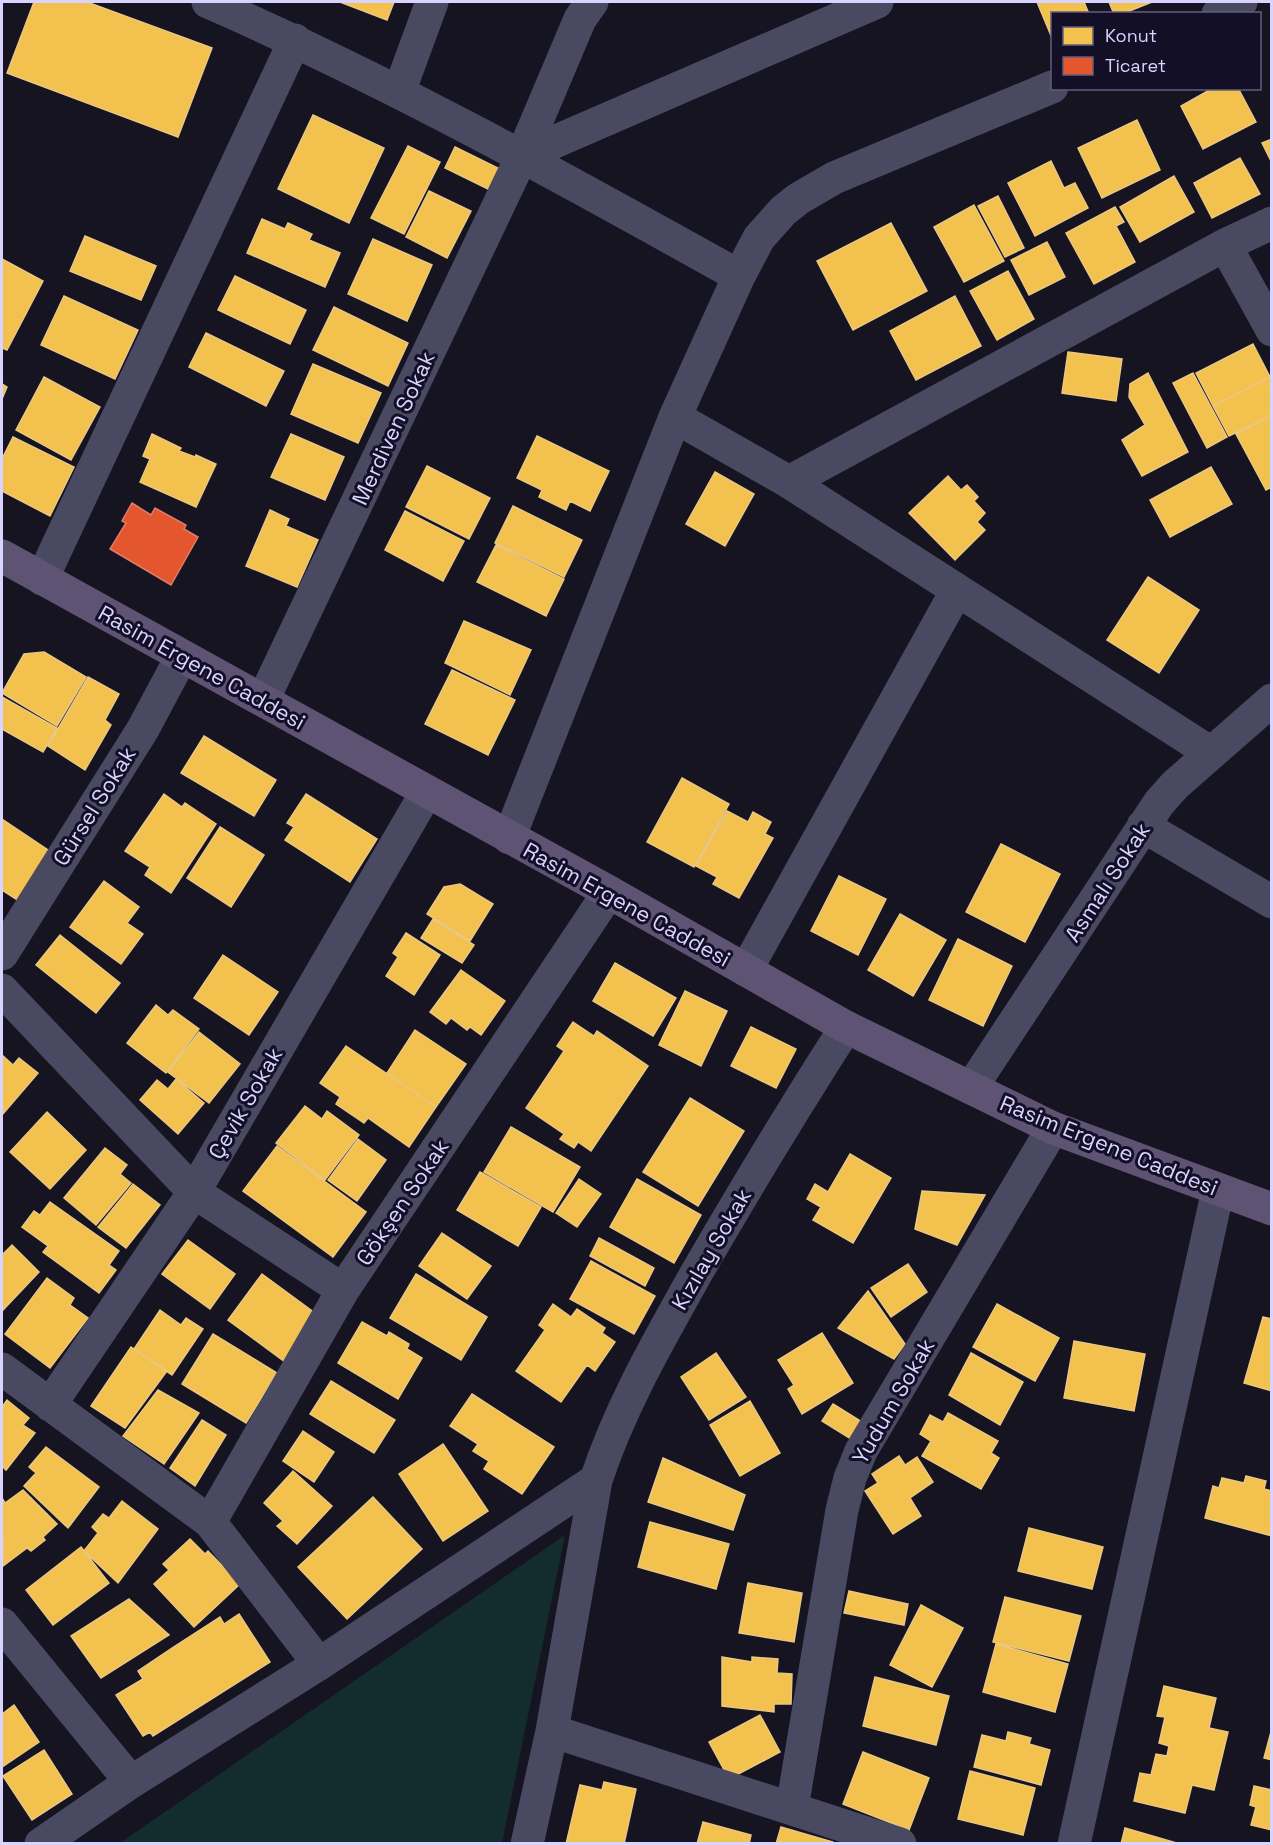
<svg xmlns="http://www.w3.org/2000/svg" width="1273" height="1845" viewBox="0 0 1273 1845" font-family="'Space Grotesk',sans-serif">
<style>
.green{fill:#132c2d}
.homes{fill:#f2c14e;stroke:#eac783;stroke-width:1.5}
.shops{fill:#e4572e;stroke:#e17c6d;stroke-width:1.5}
.lines{fill:none;stroke-linecap:round;stroke-linejoin:round}
.minor{stroke:#4a4962;stroke-width:33}
.major{stroke:#5e5373;stroke-width:33}
.labels{text-anchor:middle;stroke-width:6;stroke-linejoin:round;paint-order:stroke}
.street-label{font-size:22px;fill:#d9d4ff;stroke:#130f26}
</style>
<rect width="100%" height="100%" fill="#161421"/>
<path class="green" d="M565 1535 502 1843H120Z"/>
<path class="homes" d="M34 2H87L212 48 178 137 7 73Z
M340 2H394L387 20Z
M1037 2H1084L1089 14H1052V38Z
M1109 2H1152L1122 14H1114Z
M1213 88H1238L1256 122 1203 149 1181 106Z
M313 115 384 148 349 223 278 189Z
M1137 120 1160 170 1102 198 1078 148Z
M1272 139V163L1262 143Z
M408 146 440 162 404 234 371 218Z
M455 147 502 170 492 191 445 168Z
M1240 158 1260 194 1212 218 1194 183Z
M1051 161 1064 188 1075 183 1088 208 1035 236 1008 183Z
M1174 176 1194 212 1140 242 1120 207Z
M429 191 471 211 447 258 406 237Z
M998 196 1024 248 1005 257 978 206Z
M974 205 1004 261 964 282 934 227Z
M1115 207 1124 222 1116 226 1135 262 1094 284 1066 233Z
M262 219 285 229 288 223 312 234 309 240 340 253 325 287 247 253Z
M891 223 927 291 853 330 817 261Z
M85 236 156 266 141 300 70 271Z
M373 239 432 265 407 321 348 294Z
M1047 242 1065 277 1029 295 1011 260Z
M2 259 43 281 7 350 2 348Z
M1008 271 1034 319 997 340 970 291Z
M235 276 306 310 290 344 218 310Z
M64 296 138 330 115 379 41 345Z
M955 296 981 346 916 380 890 331Z
M334 307 408 343 388 386 313 350Z
M206 333 284 371 266 406 189 367Z
M1253 344 1270 377 1213 406 1196 373Z
M1068 352 1122 359 1116 401 1062 393Z
M313 364 381 393 358 443 291 414Z
M1148 373 1188 452 1142 476 1122 440 1145 425 1129 397 1130 384Z
M1193 373 1227 437 1207 448 1173 383Z
M44 377 100 407 71 460 16 430Z
M1270 377 1272 415 1229 436 1213 406Z
M2 384 7 387 2 399Z
M1272 415V487L1266 490 1236 434Z
M152 434 181 448 179 451 195 457 196 455 216 464 196 507 140 482 150 459 143 456Z
M291 434 344 457 325 500 271 477Z
M537 436 609 471 590 511 570 501 566 510 539 497 542 490 517 478Z
M13 437 74 467 50 516 2 491V459Z
M427 466 490 498 469 539 406 507Z
M1211 467 1232 504 1170 537 1150 500Z
M715 472 754 494 725 546 686 524Z
M948 476 961 490 967 485 978 497 974 501 985 513 977 522 985 530 955 560 909 513Z
M513 506 582 540 564 577 495 543Z
M270 510 289 519 286 526 318 540 297 587 246 566Z
M405 511 464 541 443 581 385 550Z
M496 545 564 579 546 616 477 582Z
M1148 577 1199 610 1159 673 1107 640Z
M464 621 531 650 510 695 445 663Z
M44 652 86 677 57 726 2 693 24 654Z
M452 670 515 700 488 755 425 724Z
M88 677 119 694 105 720 111 725 85 770 48 746Z
M2 697 57 728 43 752 2 729Z
M204 736 276 780 254 816 181 773Z
M682 778 729 804 694 867 647 842Z
M164 794 182 807 185 803 216 824 171 893 145 875 150 867 125 851Z
M306 794 377 839 350 882 285 840 294 827 287 823Z
M727 811 748 822 753 812 771 822 765 834 773 838 739 898 713 884 717 877 696 866Z
M2 819 51 852 19 901 2 890Z
M220 827 264 855 231 907 187 878Z
M1001 844 1060 874 1025 942 966 912Z
M839 876 886 899 858 955 811 931Z
M104 881 139 907 127 923 143 934 121 964 70 927Z
M460 884 493 904 470 941 427 914 444 887Z
M900 914 946 940 913 996 868 970Z
M433 919 474 945 462 963 421 938Z
M406 933 440 955 414 995 386 976 398 957 393 953Z
M60 935 120 983 96 1013 36 965Z
M958 939 1012 966 983 1026 929 1000Z
M223 955 278 992 249 1035 194 998Z
M615 963 676 998 653 1036 593 1001Z
M461 970 505 1001 481 1035 470 1027 467 1030 451 1018 446 1024 430 1012Z
M685 991 727 1011 701 1066 659 1045Z
M156 1005 168 1015 173 1010 199 1029 166 1073 127 1043Z
M573 1022 594 1036 597 1031 648 1066 591 1151 578 1142 574 1148 560 1139 564 1134 526 1108 564 1051 557 1046Z
M751 1027 796 1049 776 1088 731 1066Z
M415 1030 466 1064 436 1107 387 1073Z
M199 1032 240 1064 209 1103 168 1072Z
M346 1046 436 1107 409 1147 368 1118 364 1123 336 1104 340 1097 320 1083Z
M2 1055 13 1065 19 1058 38 1073 2 1115Z
M176 1079 204 1103 178 1134 140 1100 157 1080 168 1089Z
M690 1098 744 1131 698 1206 643 1172Z
M305 1106 322 1119 327 1111 359 1135 325 1180 276 1143Z
M47 1112 86 1150 50 1189 10 1152Z
M511 1127 580 1167 553 1212 484 1172Z
M358 1139 386 1160 357 1201 328 1180Z
M277 1146 366 1212 333 1257 243 1191Z
M105 1148 127 1165 120 1174 131 1183 96 1225 64 1198Z
M850 1154 891 1178 853 1243 813 1220 821 1207 807 1199 815 1184 828 1192Z
M480 1172 541 1207 518 1246 457 1210Z
M579 1179 601 1194 577 1227 556 1213Z
M637 1179 701 1215 674 1263 610 1227Z
M133 1184 160 1205 126 1248 98 1227Z
M922 1191 985 1195 957 1245 915 1229Z
M50 1202 119 1251 109 1265 116 1270 99 1293 43 1252 48 1246 22 1227 34 1211 40 1215Z
M442 1233 491 1266 467 1299 419 1266Z
M599 1238 654 1268 645 1286 590 1256Z
M188 1240 235 1274 210 1309 162 1274Z
M12 1245 39 1272 2 1311V1255Z
M591 1261 655 1296 634 1334 570 1299Z
M908 1264 927 1292 891 1317 871 1288Z
M262 1274 323 1319 289 1365 228 1320Z
M416 1274 487 1317 461 1360 390 1318Z
M47 1278 74 1298 70 1305 88 1318 50 1368 5 1334Z
M868 1291 905 1344 894 1359 838 1328Z
M553 1304 571 1317 577 1309 605 1328 602 1333 615 1342 595 1371 587 1365 561 1402 516 1371 545 1330 539 1325Z
M997 1304 1059 1338 1035 1381 973 1347Z
M160 1310 181 1325 186 1318 203 1329 172 1375 134 1349Z
M1263 1317 1272 1319V1391L1244 1383Z
M362 1322 387 1336 389 1332 409 1344 407 1349 422 1358 398 1399 338 1363Z
M822 1333 853 1383 802 1414 788 1389 794 1385 778 1360Z
M213 1334 277 1373 246 1423 182 1384Z
M1074 1341 1145 1354 1134 1411 1064 1398Z
M131 1347 167 1371 125 1428 91 1406Z
M716 1353 746 1397 709 1420 681 1377Z
M971 1353 1023 1382 1000 1425 949 1395Z
M331 1381 395 1420 374 1453 310 1414Z
M158 1390 199 1413 164 1464 123 1436Z
M472 1394 554 1447 522 1494 484 1469 489 1461 473 1451 478 1444 450 1426Z
M7 1400 29 1418 23 1425 35 1433 6 1470 2 1466V1407Z
M750 1401 780 1453 740 1476 710 1425Z
M833 1404 862 1422 851 1439 822 1421Z
M948 1413 998 1441 991 1453 999 1458 981 1489 922 1456 931 1441 920 1434 930 1415 943 1422Z
M202 1420 226 1435 195 1486 170 1468Z
M303 1431 334 1452 314 1482 283 1461Z
M443 1444 488 1511 443 1541 399 1474Z
M46 1447 99 1487 68 1528 24 1486 36 1473 29 1467Z
M899 1456 905 1465 917 1457 933 1482 910 1498 921 1516 893 1534 865 1491 878 1483 872 1474Z
M663 1458 745 1495 733 1530 648 1502Z
M293 1471 332 1506 297 1544 277 1526 283 1521 264 1503Z
M1246 1476 1266 1481 1264 1489 1272 1491V1536L1205 1518 1213 1486 1219 1488 1222 1478 1244 1483Z
M23 1490 57 1524 43 1537 45 1540 31 1551 27 1548 3 1566 2 1498 5 1503Z
M373 1497 422 1549 347 1619 298 1567Z
M122 1501 158 1529 118 1583 84 1551 98 1533 92 1527 103 1514 109 1518Z
M650 1522 729 1544 716 1589 638 1567Z
M1029 1528 1103 1547 1092 1589 1018 1571Z
M190 1539 205 1554 208 1551 240 1584 194 1627 154 1584 169 1570 163 1564Z
M81 1547 109 1583 53 1625 26 1590Z
M748 1583 802 1593 794 1642 739 1633Z
M849 1591 908 1604 904 1625 844 1613Z
M1005 1597 1081 1616 1069 1661 993 1642Z
M129 1599 169 1635 101 1678 71 1636Z
M921 1605 963 1628 932 1687 890 1665Z
M239 1614 270 1662 153 1736 150 1732 143 1736 116 1695 143 1679 138 1671 172 1648 220 1617 224 1624Z
M996 1644 1068 1664 1055 1712 983 1692Z
M722 1657 752 1662V1657L778 1659 777 1673 792 1674 791 1704H774V1712L722 1706Z
M875 1677 949 1696 936 1745 863 1726Z
M1164 1686 1216 1698 1209 1728 1228 1732 1214 1790 1192 1785 1185 1813 1134 1801 1140 1773 1151 1775 1156 1754 1167 1756 1169 1746 1159 1743 1165 1717 1157 1716Z
M14 1705 39 1742 2 1767V1714Z
M760 1715 780 1752 729 1779 709 1742Z
M1272 1728V1760L1264 1758Z
M1008 1732 1031 1738 1029 1744 1050 1750 1041 1785 974 1767 982 1735 1006 1741Z
M44 1750 72 1794 32 1820 3 1776Z
M863 1752 929 1778 909 1830 843 1804Z
M970 1771 1035 1788 1023 1835 958 1819Z
M604 1782 636 1789 624 1844H566L580 1785 602 1790Z
M1254 1786 1272 1790V1830L1251 1825 1256 1807 1250 1805Z
M703 1822 751 1835 749 1844H697Z
M781 1827 833 1842V1844H776Z
M1125 1828 1180 1844H1121Z"/>
<path class="shops" d="M132 503 151 515 155 508 186 525 184 529 198 537 171 585 110 549 126 523 122 521Z"/>
<g class="lines">
<path class="minor" d="M208 2C391 82 565 179 739 276
M1218 14 1241 2
M399 92 432 2
M522 156 877 2
M1225 245 1272 330
M675 417 789 482 1211 753
M789 482 1225 245 1272 223
M42 579 295 40
M263 700 522 156 580 19 592 2
M1143 826 1272 902
M509 838 675 417 739 276 759 238 783 211 798 199 834 178 1052 87
M2 954 143 729 182 656
M746 970 957 590
M2 990 194 1192 343 1290
M971 1088 1159 803 1175 785 1272 700
M2 1369 210 1522 319 1664
M50 1405 194 1192 426 793
M210 1522 343 1290 609 892
M2 1624 131 1782
M552 1731 900 1844
M792 1808 842 1510 850 1478 861 1451 1053 1128
M41 1844 131 1782 319 1664 596 1480
M527 1844 552 1731 596 1480C621 1405 659 1340 697 1272 745 1189 794 1108 846 1027
M1074 1844 1218 1190"/>
<path class="major" d="M2 556 609 892 846 1027 1053 1128 1272 1209"/>
</g>
<g class="labels">
<g class="street-label">
<text transform="translate(393 428) rotate(-65)" y="8">Merdiven Sokak</text>
<text transform="translate(202 667) rotate(29)" y="8">Rasim Ergene Caddesi</text>
<text transform="translate(94 806) rotate(-58)" y="8">Gürsel Sokak</text>
<text transform="translate(1107 882) rotate(-57)" y="8">Asmalı Sokak</text>
<text transform="translate(627 904) rotate(29)" y="8">Rasim Ergene Caddesi</text>
<text transform="translate(245 1103) rotate(-60)" y="8">Çevik Sokak</text>
<text transform="translate(1109 1145) rotate(22)" y="8">Rasim Ergene Caddesi</text>
<text transform="translate(402 1202) rotate(-56)" y="8">Gökşen Sokak</text>
<text transform="translate(711 1249) rotate(-60)" y="8">Kızılay Sokak</text>
<text transform="translate(893 1401) rotate(-60)" y="8">Yudum Sokak</text>
</g>
</g>
<rect width="1273" height="1845" fill="none" stroke="#d9d4ff" stroke-width="6"/>
<rect x="1051" y="12" width="210" height="78" fill="#130f26" stroke="#625e7d" stroke-width="1.5"/>
<rect x="1063" y="27" width="30" height="18" fill="#f2c14e" stroke="#625e7d" stroke-width="1.5"/>
<text x="1105" y="42" font-size="18" fill="#d9d4ff">Konut</text>
<rect x="1063" y="57" width="30" height="18" fill="#e4572e" stroke="#625e7d" stroke-width="1.5"/>
<text x="1105" y="72" font-size="18" fill="#d9d4ff">Ticaret</text>
</svg>
